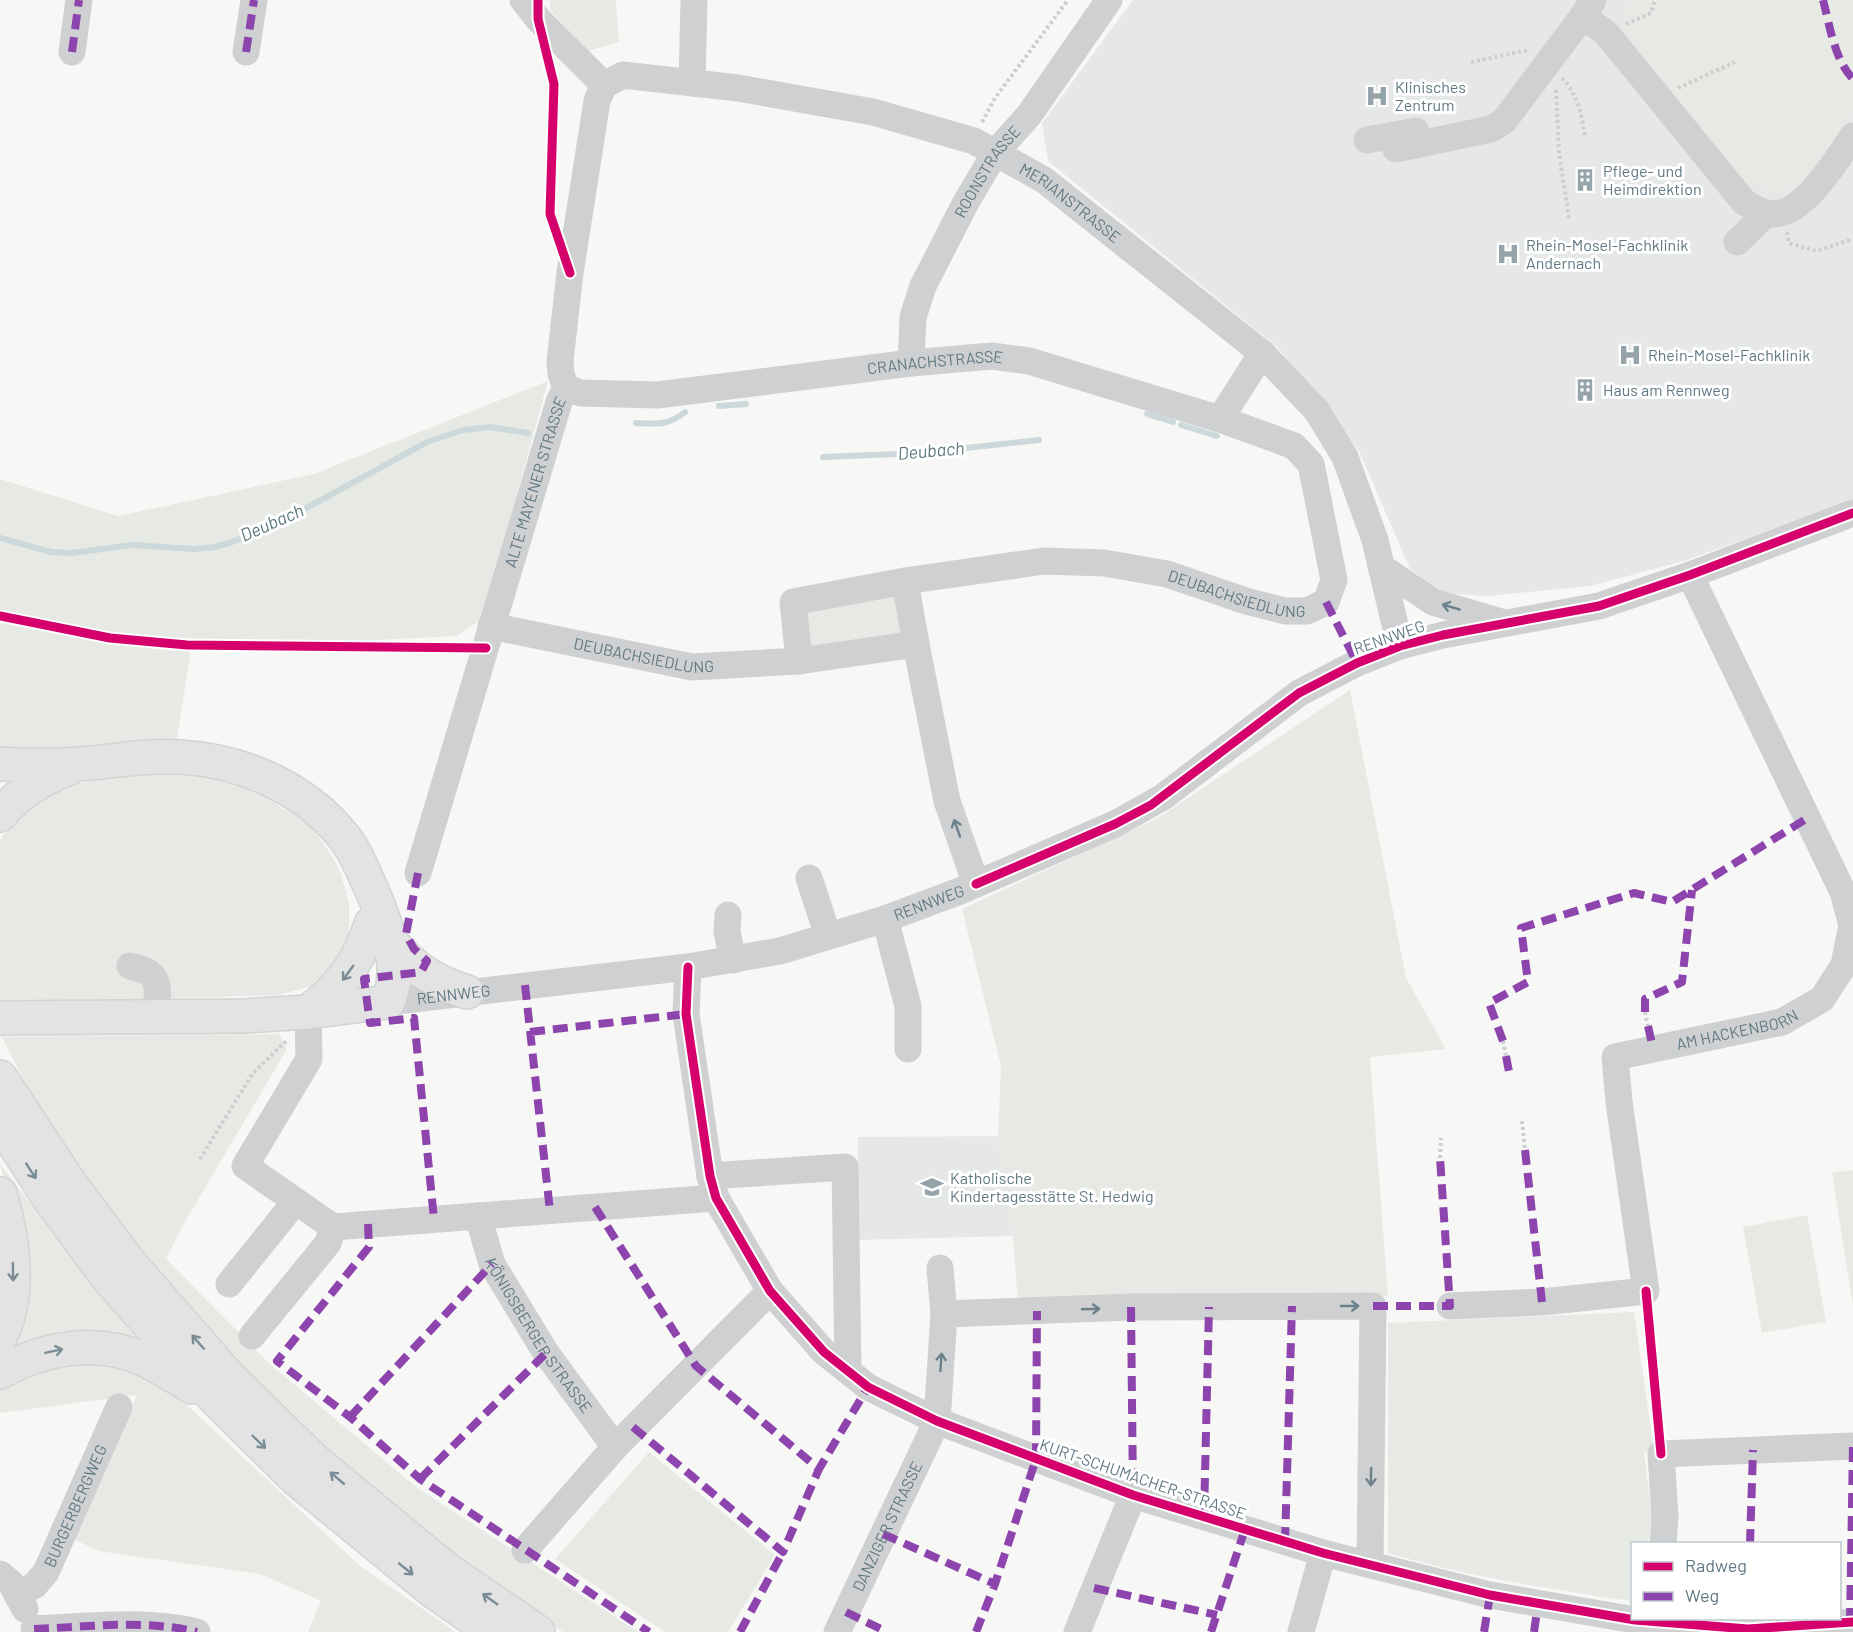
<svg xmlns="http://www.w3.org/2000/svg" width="1853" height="1632" viewBox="0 0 1853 1632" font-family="Barlow,sans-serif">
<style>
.built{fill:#e6e8e8}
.green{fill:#e7eae4}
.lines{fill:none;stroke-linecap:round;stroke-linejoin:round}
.stream{stroke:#ccd8d9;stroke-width:6}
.major-casing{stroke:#d2d4d4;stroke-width:36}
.highway-casing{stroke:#d3d4d4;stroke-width:36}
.path{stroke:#cccecf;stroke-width:4;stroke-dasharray:3 3;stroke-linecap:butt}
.minor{stroke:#cfd0d1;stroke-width:27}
.major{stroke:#e2e3e2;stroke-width:33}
.highway{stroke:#e2e3e2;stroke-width:33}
.quiet{stroke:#8e44ad;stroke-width:8;stroke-dasharray:15 8;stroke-linecap:butt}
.cycleway-casing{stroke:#fff;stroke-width:13}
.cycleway{stroke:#d6006c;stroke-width:9}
.oneway{stroke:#6b818b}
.oneway2{stroke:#7a8d96}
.labels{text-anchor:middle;stroke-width:6;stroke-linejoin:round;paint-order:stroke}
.poi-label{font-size:16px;fill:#607883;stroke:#fff;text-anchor:start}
.street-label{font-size:16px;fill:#607883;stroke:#fff}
.water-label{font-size:18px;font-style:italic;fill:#5a787d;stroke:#fff}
</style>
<rect width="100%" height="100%" fill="#f7f7f6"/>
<path class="built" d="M1133 0H1853V500L1684 561 1590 586 1488 596 1442 593 1410 569 1359 451 1277 347 1048 161 1042 123Z
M998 1136 1013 1236 858 1240V1137Z"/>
<path class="green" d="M550 0H616L619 42 588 51 550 10Z
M1627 0H1853V112L1801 182 1779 191 1756 188 1740 176 1626 32Z
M548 381 483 618 457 636 317 643 137 637 24 617 0 611V479L118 516 314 474Z
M896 593 903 633 811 649 803 609Z
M0 620 109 642 191 650 176 745 0 753Z
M1350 690 1406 978 1446 1049 1370 1057 1388 1296 1018 1306 1013 1236 998 1136 1001 1066 962 909 1158 818Z
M167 773 232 782 266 796 279 806 310 824 331 855 340 871 349 903V934L338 963 316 985 279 995 4 1003 0 1000V841L4 834 42 799 103 775Z
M279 1034 287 1049 186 1220 166 1259 270 1364 416 1487 638 1632H563L490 1584 387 1509 209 1341 60 1153 2 1037Z
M0 1164 147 1352 0 1366V1353L17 1316 12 1213Z
M1853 1170V1306L1832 1173Z
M1807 1215 1826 1322 1762 1333 1743 1227Z
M1634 1312 1654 1451 1644 1452 1652 1516 1648 1543 1632 1544V1601C1550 1589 1468 1577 1388 1553V1323Z
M63 1358 129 1365 178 1397 359 1565 456 1632H308L321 1601 261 1574 98 1551 74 1539 137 1395 0 1413V1385Z
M649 1452 775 1555 728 1632H665L555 1559Z"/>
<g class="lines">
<path class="stream" d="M719 406 746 404
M1147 414 1173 422
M636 423C657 424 668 426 685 412
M1181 425 1217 436
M823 457 921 453 1039 440
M0 538 51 552 72 553 132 545 194 549 215 547 232 542 281 522 427 442 463 430 490 427 528 433"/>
<g class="major-casing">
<path id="major" d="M0 1018 244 1016 308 1012 388 1002"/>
</g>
<g class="highway-casing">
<path id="highway" d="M0 764C30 766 60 766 91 763 121 760 151 755 181 757 243 761 305 788 344 837 357 853 364 874 373 893 387 926 403 967 388 1002
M0 815C18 793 43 778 70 768
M390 941C412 967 434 982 467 992
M308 1012C341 986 358 964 371 924
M0 1077 69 1182 129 1262 230 1378 314 1460 445 1568 538 1632
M0 1122 49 1198 108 1278 217 1401 296 1479 434 1592 492 1632
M0 1194C13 1238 22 1293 0 1337
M0 1372C43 1348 96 1338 143 1359 160 1367 176 1377 192 1387"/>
</g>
<path class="path" d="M1626 24 1651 13 1655 0
M1471 62 1529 50
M1562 78C1578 95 1581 113 1585 135
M1678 88 1735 62
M1556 90 1559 153 1569 218
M982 122 995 98 1068 0
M1787 232 1789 243 1816 251 1853 239
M1645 1012 1648 1026
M1503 1041 1506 1056
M1522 1121 1525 1150
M1440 1158 1441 1138
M200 1159 253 1073 284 1043 288 1041"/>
<g class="minor">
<path d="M523 0 538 19 604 85"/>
<path d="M1583 16 1606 33 1744 202C1751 206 1758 211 1766 213 1801 222 1836 160 1853 136"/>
<path d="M72 52 79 0"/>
<path d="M246 52 254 0"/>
<path d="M692 83 694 0"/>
<path id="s1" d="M604 85 623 75 738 88 873 112 974 141 1044 180 1262 353 1317 411 1345 457 1375 540 1400 646"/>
<path d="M1367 140 1416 131"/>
<path d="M1396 149 1491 129 1504 121 1583 16 1593 0"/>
<path d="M1737 242 1767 213"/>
<path id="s2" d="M911 363 913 317 923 286 965 204 995 153 1029 115 1109 0"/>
<path id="s3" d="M566 388 581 393 657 395 911 363 992 356 1029 361 1220 419 1262 353"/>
<path d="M1381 567 1433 602 1501 622"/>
<path id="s4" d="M491 626 692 667 799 661 916 644 905 581 1044 561 1104 563 1167 574 1246 601 1285 611H1307L1326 602 1334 580 1311 464 1294 446 1220 419"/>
<path d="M916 644 947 801 976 884"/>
<path d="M799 661 793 602 905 581"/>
<path id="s5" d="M418 873 559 402 566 388 561 374 560 361 570 273 597 101 604 85"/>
<path d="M809 878 828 936"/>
<path d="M728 915 727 932 733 960"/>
<path d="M885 919 908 1006V1049"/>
<path d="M130 966C135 968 143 969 148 972 162 981 157 1003 155 1017"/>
<path d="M688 967 686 1014 710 1176 716 1198 770 1291 824 1352 868 1387 937 1421 1133 1495 1323 1553 1490 1595 1635 1620 1748 1629 1853 1622"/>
<path id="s6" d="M388 1002 688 967 780 951 885 919 960 891 1115 824 1163 797 1299 693 1357 663 1400 646 1443 635 1599 606 1690 575 1853 513"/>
<path d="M308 1012 309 1059 245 1166 333 1227 716 1198"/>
<path d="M710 1176 845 1167 848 1371"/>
<path id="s7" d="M478 1216 492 1264 546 1353 615 1447 770 1291"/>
<path d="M940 1268 944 1314"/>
<path d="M229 1284 295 1202"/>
<path id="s8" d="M1450 1306 1542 1302 1646 1291 1619 1102 1615 1057 1782 1022 1822 999 1844 965 1852 925 1843 892 1690 575"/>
<path d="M252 1336 328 1243 333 1227"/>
<path d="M1663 1544 1665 1517 1661 1454 1853 1446"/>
<path d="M525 1550 615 1447"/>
<path d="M0 1574 11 1583 25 1609"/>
<path id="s9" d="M17 1595 35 1585 46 1572 119 1407"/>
<path d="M34 1629C88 1627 144 1619 197 1632"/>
<path id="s10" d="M837 1632 937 1421 944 1314 1131 1307 1373 1306 1370 1564"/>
<path d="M1077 1632 1133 1495"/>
<path d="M1301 1632 1323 1553"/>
</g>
<use href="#major" class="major"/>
<use href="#highway" class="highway"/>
<path class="quiet" d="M1823 0C1830 26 1834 59 1853 79
M72 52 79 0
M246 52 254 0
M1326 602 1357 663
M418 873 406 934 414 949 427 961 421 972 364 979 370 1023 414 1018 434 1219
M525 985 550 1211
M1645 1012V999L1682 982 1692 890
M1648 1026 1653 1048
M530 1032 686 1014
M1503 1041 1489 1003 1528 982 1521 928 1634 893 1672 902 1806 819
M1506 1056 1510 1077
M1525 1150 1542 1302
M595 1207 696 1366 819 1469 868 1387
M368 1224 369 1247 277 1361 350 1417 420 1479 649 1632
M1373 1306H1450L1440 1158
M1131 1307 1133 1495
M350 1417 492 1264
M633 1427 783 1552 819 1469
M420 1479 546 1353
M1204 1516 1209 1307
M883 1534 995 1584
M1285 1542 1292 1306
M1750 1544 1753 1450
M1094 1588 1217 1615
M846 1612 887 1632
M1850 1623 1853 1446
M34 1629C88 1627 144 1619 197 1632
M740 1632 783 1552
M976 1632 995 1584 1036 1459 1037 1311
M1211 1632 1245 1529
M1484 1632 1490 1595
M1534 1632 1538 1604"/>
<g class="cycleway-casing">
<path id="cycleway" d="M538 0V19L554 84 550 214 570 273
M0 616 110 638 187 645 486 648
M976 884 1115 824 1151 805 1299 693 1357 663 1400 646 1443 635 1599 606 1690 575 1853 513
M688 967 686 1014 710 1176 716 1198 770 1291 824 1352 868 1387 937 1421 1133 1495 1323 1553 1490 1595 1635 1620 1748 1629 1853 1622
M1646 1291 1661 1454"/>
</g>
<use href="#cycleway" class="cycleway"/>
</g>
<defs><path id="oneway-shaft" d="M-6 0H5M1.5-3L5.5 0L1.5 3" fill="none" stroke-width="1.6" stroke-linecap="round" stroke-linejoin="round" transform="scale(1.5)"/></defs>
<g class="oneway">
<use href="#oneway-shaft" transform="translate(1451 607) rotate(-164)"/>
<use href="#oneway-shaft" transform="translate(957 828) rotate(-109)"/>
<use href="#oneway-shaft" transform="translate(1350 1306)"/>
<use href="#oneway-shaft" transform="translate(1091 1309) rotate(-2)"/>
<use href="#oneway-shaft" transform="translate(941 1362) rotate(-86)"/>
<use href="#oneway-shaft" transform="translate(1371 1477) rotate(91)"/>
</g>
<g class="oneway2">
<use href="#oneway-shaft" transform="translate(348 973) rotate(126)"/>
<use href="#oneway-shaft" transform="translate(31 1171) rotate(57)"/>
<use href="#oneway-shaft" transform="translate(13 1272) rotate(89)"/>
<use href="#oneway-shaft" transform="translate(198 1342) rotate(-131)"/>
<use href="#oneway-shaft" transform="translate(54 1351) rotate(-12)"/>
<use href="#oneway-shaft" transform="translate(259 1442) rotate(44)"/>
<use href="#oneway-shaft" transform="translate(337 1478) rotate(-140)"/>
<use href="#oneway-shaft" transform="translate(406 1569) rotate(39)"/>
<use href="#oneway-shaft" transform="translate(490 1599) rotate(-145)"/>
</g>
<defs>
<g id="hospital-bare" transform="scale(1.8)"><path d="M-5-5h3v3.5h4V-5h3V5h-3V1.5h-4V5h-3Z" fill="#95a4ab" stroke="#fff" stroke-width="2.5" paint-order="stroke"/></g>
<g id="building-bare" transform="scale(1.8)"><path d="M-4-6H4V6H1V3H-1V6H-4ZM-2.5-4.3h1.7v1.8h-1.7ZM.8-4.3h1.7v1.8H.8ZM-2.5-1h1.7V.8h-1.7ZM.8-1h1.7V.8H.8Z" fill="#95a4ab" stroke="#fff" stroke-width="2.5" paint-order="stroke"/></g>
<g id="school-bare" transform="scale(1.8)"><path d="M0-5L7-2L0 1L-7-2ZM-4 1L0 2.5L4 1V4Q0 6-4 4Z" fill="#95a4ab" stroke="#fff" stroke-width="2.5" paint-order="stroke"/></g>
</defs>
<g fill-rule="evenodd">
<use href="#hospital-bare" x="1377" y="96"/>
<use href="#building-bare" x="1585" y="180"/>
<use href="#hospital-bare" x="1508" y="254"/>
<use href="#hospital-bare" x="1630" y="355"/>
<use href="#building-bare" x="1585" y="390"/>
<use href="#school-bare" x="932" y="1187"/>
</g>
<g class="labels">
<g class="poi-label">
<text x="1395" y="93">Klinisches<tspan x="1395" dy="18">Zentrum</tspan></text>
<text x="1603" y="177">Pflege- und<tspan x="1603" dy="18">Heimdirektion</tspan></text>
<text x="1526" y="251">Rhein-Mosel-Fachklinik<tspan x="1526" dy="18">Andernach</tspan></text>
<text x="1648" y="361">Rhein-Mosel-Fachklinik</text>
<text x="1603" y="396">Haus am Rennweg</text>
<text x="950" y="1184">Katholische<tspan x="950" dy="18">Kindertagesstätte St. Hedwig</tspan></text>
</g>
<g class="street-label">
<text dy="6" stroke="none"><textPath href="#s2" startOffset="210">ROONSTRASSE</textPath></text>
<text dy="6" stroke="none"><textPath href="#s1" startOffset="494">MERIANSTRASSE</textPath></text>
<text dy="6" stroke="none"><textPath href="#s3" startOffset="372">CRANACHSTRASSE</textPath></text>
<text dy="6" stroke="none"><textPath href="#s5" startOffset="408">ALTE MAYENER STRASSE</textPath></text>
<text dy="6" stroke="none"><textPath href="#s4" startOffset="832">DEUBACHSIEDLUNG</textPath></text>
<text transform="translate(1389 637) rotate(-19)" y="6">RENNWEG</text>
<text dy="6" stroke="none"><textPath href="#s4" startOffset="156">DEUBACHSIEDLUNG</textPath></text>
<text dy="6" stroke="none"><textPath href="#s6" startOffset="552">RENNWEG</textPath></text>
<text dy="6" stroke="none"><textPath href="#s6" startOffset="66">RENNWEG</textPath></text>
<text dy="6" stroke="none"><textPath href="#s8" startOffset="558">AM HACKENBORN</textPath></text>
<text dy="6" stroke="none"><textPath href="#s7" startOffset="135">KÖNIGSBERGER STRASSE</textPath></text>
<text transform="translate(1143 1479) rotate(19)" y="6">KURT-SCHUMACHER-STRASSE</text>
<text dy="6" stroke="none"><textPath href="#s9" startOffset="110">BURGERBERGWEG</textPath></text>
<text dy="6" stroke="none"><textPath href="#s10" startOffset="117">DANZIGER STRASSE</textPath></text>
</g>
<g class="water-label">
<text transform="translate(931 451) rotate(-5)" y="6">Deubach</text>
<text transform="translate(272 523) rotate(-24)" y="6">Deubach</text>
</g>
</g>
<rect x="1631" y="1542" width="210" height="78" fill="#ffffff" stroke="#bfc9cd" stroke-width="1.5"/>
<rect x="1643" y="1562" width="30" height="9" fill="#d6006c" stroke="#bfc9cd" stroke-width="1.5"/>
<text x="1685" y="1572" font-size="18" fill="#607883">Radweg</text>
<rect x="1643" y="1592" width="30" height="9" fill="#8e44ad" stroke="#bfc9cd" stroke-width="1.5"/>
<text x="1685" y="1602" font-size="18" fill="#607883">Weg</text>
</svg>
